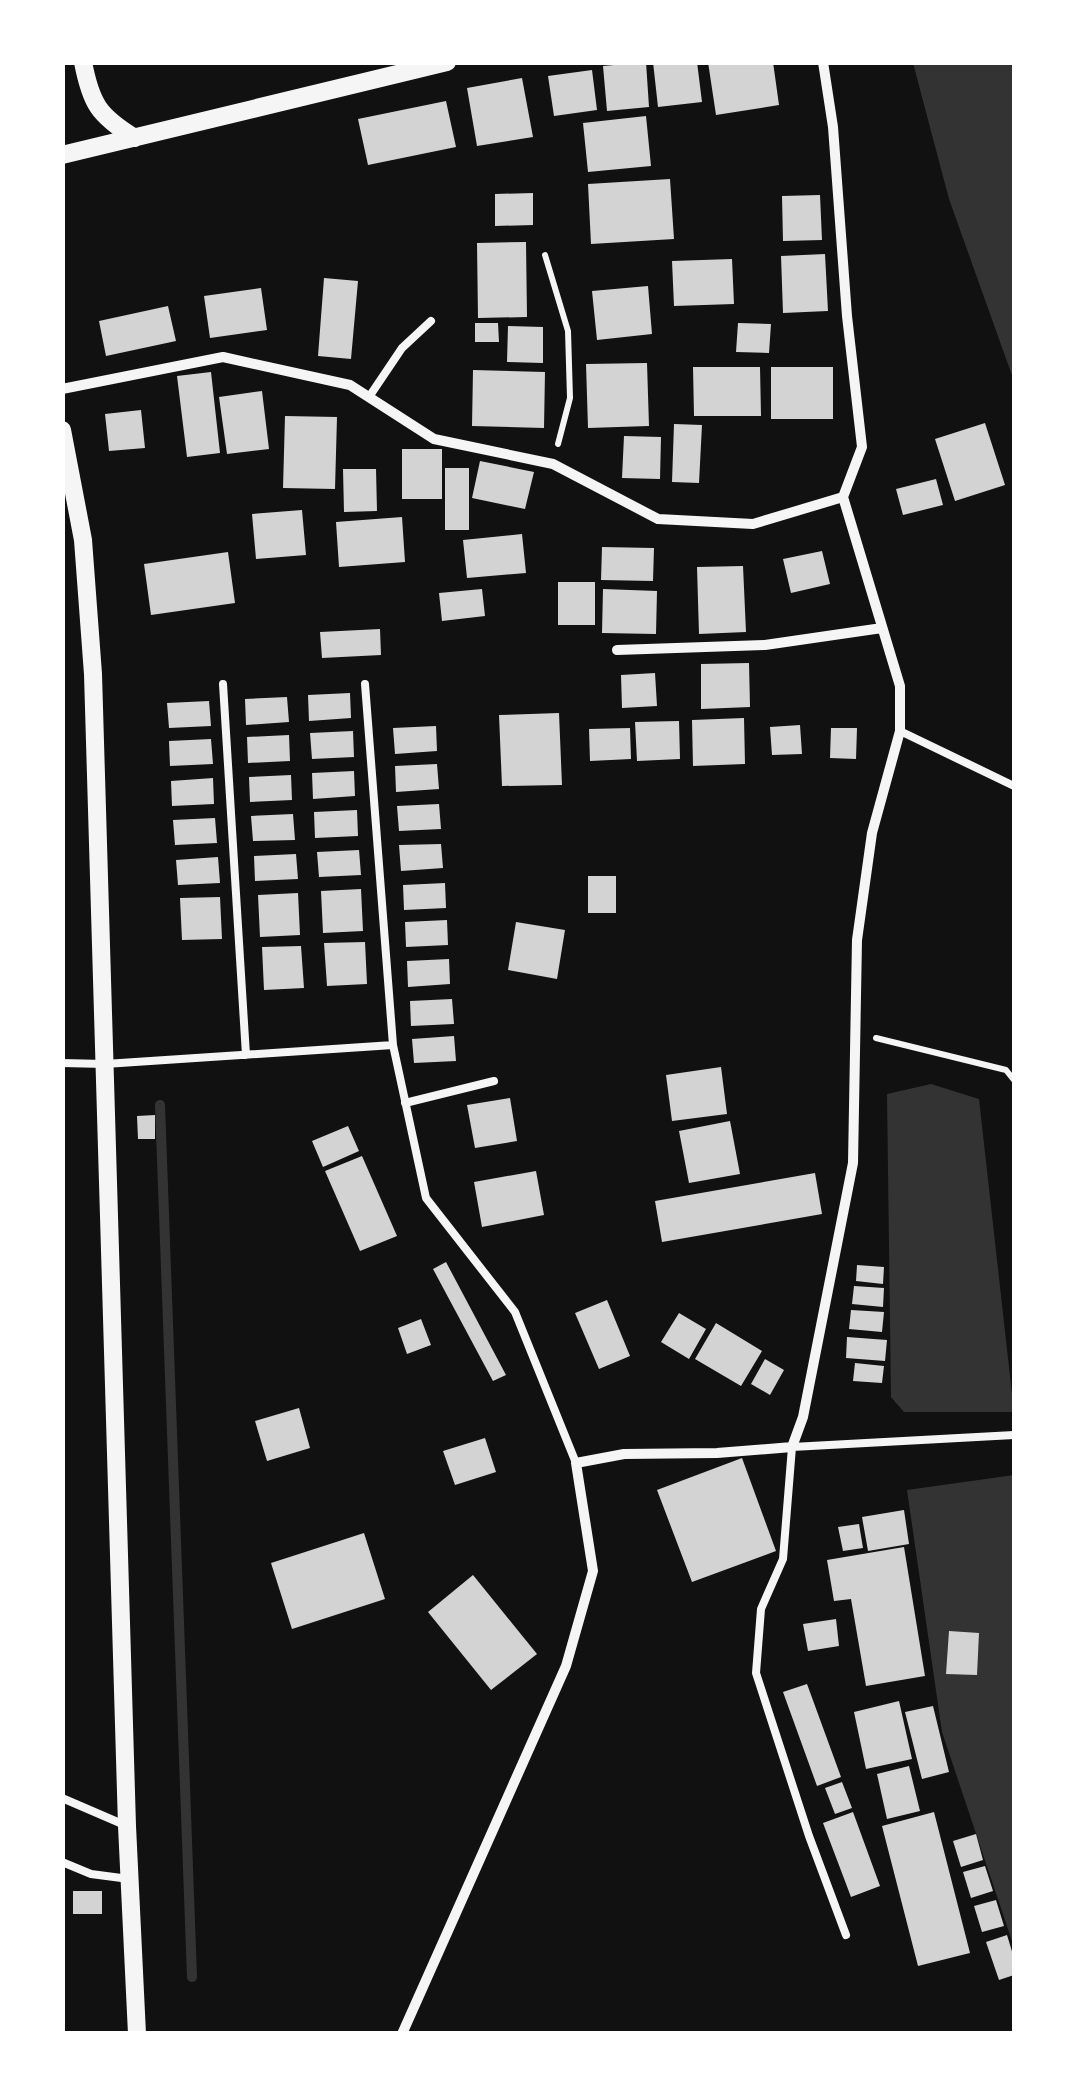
<svg xmlns="http://www.w3.org/2000/svg" width="1077" height="2096" viewBox="0 0 1077 2096" font-family="'Public Sans',sans-serif">
<style>
.water{fill:#333}
.lines{fill:none;stroke-linecap:round;stroke-linejoin:round}
.stream{stroke:#333;stroke-width:10}
.building{fill:#d3d3d3}
.path{stroke:#f5f5f5;stroke-width:6}
.service{stroke:#f5f5f5;stroke-width:8}
.minor{stroke:#f5f5f5;stroke-width:10}
.tertiary{stroke:#f5f5f5;stroke-width:18}
</style>
<rect width="100%" height="100%" fill="#111"/>
<path class="water" d="M913 63H1014V381L949 199Z
M931 1084 979 1099 1014 1412H904L891 1397 887 1094Z
M1014 1475V1947L942 1732 907 1490Z"/>
<g class="lines">
<path class="stream" d="M160 1105 192 1977"/>
</g>
<path class="building" d="M646 62 649 107 607 111 603 66Z
M653 62H697L702 102 658 107Z
M708 62H773L779 105 716 115Z
M592 70 597 110 554 116 548 76Z
M522 78 533 137 477 146 467 88Z
M446 101 456 147 368 165 358 119Z
M646 116 651 166 588 172 583 123Z
M670 179 674 239 591 244 588 184Z
M533 193V225L495 226V194Z
M820 195 822 240 783 241 782 196Z
M526 242 527 317 478 318 477 243Z
M825 254 828 311 783 313 781 256Z
M732 259 734 304 674 306 672 261Z
M324 278 358 281 351 359 318 356Z
M648 286 652 334 597 340 592 291Z
M261 288 267 330 210 338 204 296Z
M168 306 176 341 106 356 99 321Z
M475 323H498L499 342H475Z
M738 323 771 324 769 353 736 352Z
M508 326 543 327V363L507 362Z
M647 363 649 426 588 428 586 364Z
M693 367H760L761 416H694Z
M771 367H833V419H771Z
M473 370 545 372 544 428 472 426Z
M211 372 220 453 187 457 177 376Z
M262 391 269 449 227 454 219 397Z
M141 410 145 448 109 451 105 414Z
M285 416 337 417 335 489 283 488Z
M985 423 1005 485 955 501 935 439Z
M674 424 702 425 699 483 672 482Z
M624 436 661 437 660 479 622 478Z
M402 449H442V499H402Z
M480 461 534 472 525 509 472 498Z
M445 468H469V530H445Z
M343 469H376L377 511 344 512Z
M936 479 943 505 903 515 896 489Z
M302 510 306 555 256 559 252 514Z
M402 517 405 562 339 567 336 522Z
M522 534 526 573 467 578 463 540Z
M602 547 654 548 653 581 601 580Z
M822 551 830 584 791 593 783 559Z
M228 552 235 603 151 615 144 564Z
M743 566 746 632 699 634 697 567Z
M558 582H595V625H558Z
M482 589 485 616 442 621 439 593Z
M603 589 657 591 656 634 602 633Z
M380 629 381 655 322 658 320 632Z
M749 663 750 707 701 709V664Z
M655 673 657 706 622 708 621 675Z
M350 693 351 718 309 721 308 695Z
M287 697 289 722 246 725 245 699Z
M209 701 211 726 169 728 167 703Z
M559 713 562 785 502 786 499 715Z
M744 718 745 764 693 766 692 720Z
M679 721 680 759 637 761 635 722Z
M800 725 802 754 772 755 770 727Z
M436 726 437 751 395 754 393 728Z
M630 728 631 759 590 761 589 729Z
M831 728H857L856 759 830 758Z
M353 731 354 757 312 759 310 733Z
M289 735 290 761 248 763 247 737Z
M211 739 213 764 170 766 169 741Z
M437 764 439 789 396 792 395 766Z
M354 771 355 796 313 799 312 773Z
M291 775 292 800 250 802 249 777Z
M213 778 214 804 172 806 171 781Z
M439 804 441 829 399 831 397 806Z
M357 810 358 836 315 838 314 812Z
M293 814 295 840 253 841 251 816Z
M215 818 217 843 175 845 173 820Z
M441 844 443 868 401 871 399 845Z
M359 850 361 875 319 877 317 852Z
M296 854 298 879 255 881 254 856Z
M218 857 220 883 178 885 176 860Z
M588 876H616V913H588Z
M445 883 446 908 404 910 403 885Z
M361 889 363 931 323 933 321 891Z
M298 893 300 935 260 937 258 895Z
M220 897 222 939 182 940 180 898Z
M447 920 448 945 406 947 405 922Z
M516 922 565 930 557 979 508 970Z
M365 942 367 984 327 986 324 943Z
M301 946 304 988 264 990 262 947Z
M449 959 450 984 408 987 407 961Z
M452 999 454 1024 411 1026 410 1001Z
M454 1036 456 1061 414 1063 412 1039Z
M721 1067 727 1114 672 1121 666 1075Z
M510 1098 517 1141 475 1148 467 1105Z
M155 1115V1139H138L137 1116Z
M730 1121 740 1174 689 1183 679 1131Z
M348 1126 359 1151 323 1167 312 1141Z
M362 1156 397 1236 360 1251 325 1171Z
M536 1171 544 1215 482 1227 474 1182Z
M815 1173 822 1214 662 1242 655 1201Z
M446 1262 506 1375 493 1381 433 1269Z
M857 1265 884 1267 883 1284 856 1281Z
M854 1286 884 1288 883 1307 852 1304Z
M607 1300 630 1356 599 1369 575 1313Z
M851 1310 884 1312 882 1332 849 1329Z
M679 1313 706 1329 689 1359 661 1342Z
M421 1319 431 1345 407 1354 398 1328Z
M716 1323 762 1351 741 1386 695 1359Z
M847 1337 887 1340 885 1361 846 1358Z
M765 1359 784 1370 770 1395 751 1384Z
M855 1363 884 1366 882 1383 853 1381Z
M299 1408 310 1448 267 1461 255 1421Z
M485 1438 496 1472 455 1485 443 1451Z
M742 1458 776 1551 692 1582 657 1490Z
M904 1510 909 1544 868 1551 862 1517Z
M859 1524 863 1548 843 1551 838 1527Z
M364 1533 385 1599 292 1629 271 1563Z
M904 1547 925 1676 866 1686 851 1599 834 1601 827 1560Z
M473 1575 537 1654 491 1690 428 1612Z
M836 1619 839 1646 808 1651 803 1624Z
M949 1631 979 1633 977 1675 946 1674Z
M807 1684 841 1777 817 1786 783 1692Z
M899 1701 912 1759 866 1769 854 1712Z
M933 1706 949 1772 922 1779 905 1712Z
M909 1766 920 1811 887 1819 877 1774Z
M842 1782 852 1808 835 1814 825 1788Z
M853 1812 880 1886 851 1897 823 1823Z
M934 1812 970 1953 918 1966 882 1826Z
M976 1834 983 1860 961 1867 953 1841Z
M985 1866 993 1891 971 1898 963 1872Z
M73 1891H102V1914H73Z
M996 1900 1004 1926 982 1932 974 1906Z
M1007 1935 1014 1958V1975L999 1980 986 1942Z"/>
<g class="lines">
<path class="path" d="M545 255 568 331 570 398 558 444
M876 1038 1006 1070 1014 1080"/>
<path class="service" d="M369 397 402 348 431 321
M223 684 246 1055
M365 684 393 1045 426 1198 515 1312 576 1463
M900 731 1014 786
M62 1063 105 1064 393 1045
M405 1103 494 1081
M62 1798 127 1826
M62 1862 91 1874 129 1879
M846 1935 809 1836 756 1673 761 1609 783 1559 792 1447 1014 1435"/>
<path class="minor" d="M62 389 223 357 350 385 434 439 553 464 658 519 753 524 843 497 862 447 847 316 833 127 823 62
M617 650 765 645 882 628
M402 2034 566 1666 593 1571 576 1463 624 1454 717 1453 792 1447 803 1417 853 1163 857 940 872 833 900 731V686L843 497"/>
<path class="tertiary" d="M83 62C91 104 99 116 135 138
M62 155 447 62
M62 430 83 540 93 674 127 1826 137 2034"/>
</g>
<rect width="1077" height="2096" fill="none" stroke="#ffffff" stroke-width="130"/>
</svg>
